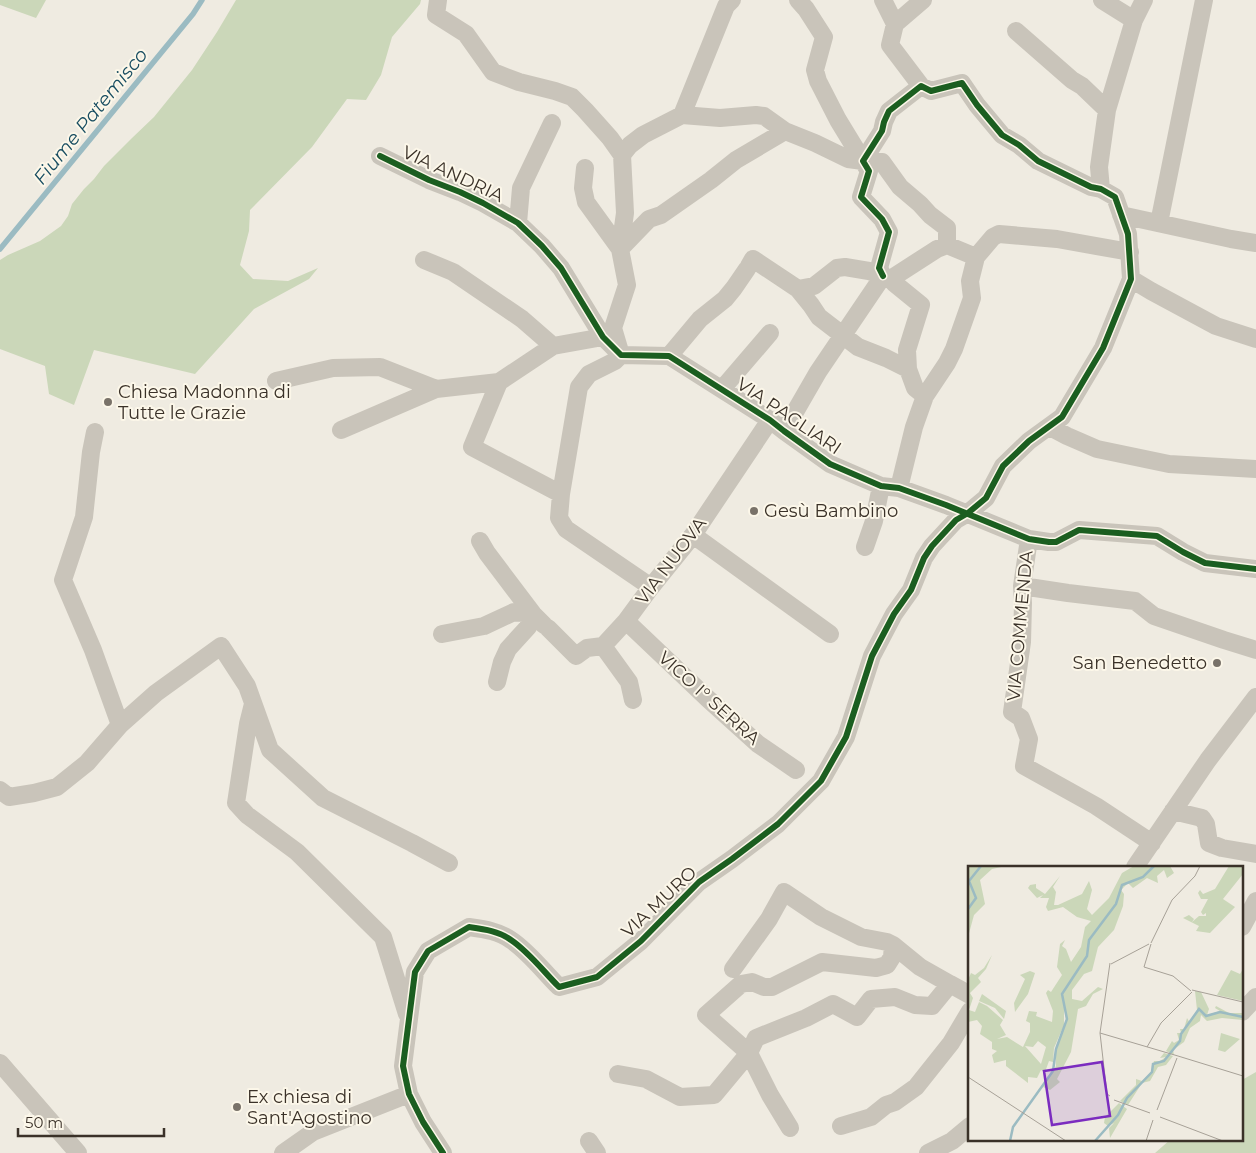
<svg xmlns="http://www.w3.org/2000/svg" width="1256" height="1153" viewBox="0 0 1256 1153" font-family="Montserrat,sans-serif">
<style>
.green{fill:#cbd7b9}
.lines{fill:none;stroke-linecap:round;stroke-linejoin:round}
.stream{stroke:#9bbbc2;stroke-width:5.5}
.street{stroke:#c9c4ba;stroke-width:18}
.cycleway-casing{stroke:#fcf7e9;stroke-width:9}
.cycleway{stroke:#1b5e20;stroke-width:6}
.poi-dot{fill:#797269;stroke:#fcf7e9;stroke-width:2}
.labels{text-anchor:middle;stroke-width:4;stroke-linejoin:round;paint-order:stroke}
.street-label{font-size:18px;fill:#3a3128;stroke:#fcf7e9}
.poi-label{font-size:18px;fill:#3a3128;stroke:#fcf7e9;text-anchor:start}
.water-label{font-size:19px;font-style:italic;fill:#184d61;stroke:#fcf7e9}
.inset-river{fill:none;stroke:#9bbbc2;stroke-width:2.5}
.inset-road{fill:none;stroke:#a7a197;stroke-width:1}
.view{fill:#7b2cbf;fill-opacity:0.15;stroke:#7b2cbf;stroke-width:2.5}
.inset-edge{fill:none;stroke:#3a3128;stroke-width:2.5}
</style>
<rect width="100%" height="100%" fill="#efebe1"/>
<path class="green" d="M0 0H46L36 18 0 5Z
M236 0H421L420 4 392 37 381 75 366 100 347 99 312 147 250 210 249 231 240 265 253 279 288 281 318 268 309 279 254 309 195 374 94 350 74 405 49 394 45 366 0 349V260L8 255 40 241 61 226 68 216 72 204 84 189 94 179 104 166 132 138 154 117 192 70 217 32Z
M1256 1072V1153H1155L1171 1139H1242V1080Z"/>
<g class="lines">
<path class="stream" d="M0 249 193 14 202 0"/>
<path class="street" d="M438 0 436 15 466 34 493 72 519 82 555 91 572 97 585 110 610 138 622 155 625 213 620 249 627 285 613 328 621 355 615 361 589 374 579 387 561 494 559 518 566 529 651 587
M798 0 806 9 824 37 815 70 818 81 838 120 863 161
M883 0 895 24 890 45 921 86
M1102 0 1134 20
M895 24 923 0
M1016 31 1072 80 1082 86 1107 110
M682 115 720 118 756 115 764 116 785 131 815 143 848 159 863 161 882 162 900 187 920 204 930 215 947 228V245
M622 155 630 145 643 135 682 115 726 6 732 0
M380 156 429 180 460 192 483 203 518 223 542 246 561 268 603 337 621 355 669 356 770 420 784 431 830 464 881 486 899 488 946 505 1029 539 1049 542H1056L1079 530 1157 536 1183 552 1205 563 1256 569
M585 168 583 188 586 202 620 249 649 219 661 215 711 180 736 160 785 131
M1101 189 1099 167 1107 110 1134 20 1144 0
M1121 215 1231 239 1256 243
M518 223 521 188 552 123
M1159 223 1204 0
M424 260 453 272 522 319 553 346
M749 266 753 259 798 289 814 286 837 268 845 267 869 271 883 276
M892 278 894 283 921 305 907 350 908 369 915 388 925 396
M1131 279 1151 291 1216 326 1256 339
M798 289 811 305 819 317 858 347 886 358 908 369
M669 356 700 319 725 299 734 288 747 269
M276 381 333 368 380 367 436 389 499 382 553 346 603 337
M499 382 472 447 561 494
M722 389 770 333
M1050 427 1067 436 1097 449 1169 464 1256 469
M341 430 436 389
M784 431 818 372 883 276 892 278 937 249 947 245 976 257 993 237 999 234 1057 239 1130 252
M95 432 91 452 84 517 63 580 93 650 120 725
M899 488 914 427 925 396 947 363 954 349 972 298 970 281 976 257
M693 535 830 634
M1029 539 1022 586 1023 603 1022 642 1012 712 1021 718 1029 739 1024 766 1096 806 1152 843
M480 541 487 553 533 614 544 625
M865 547 874 521 881 486
M1022 586 1068 593 1135 601 1154 616 1224 640 1256 650
M626 621 707 698 758 744 796 770
M548 628 576 656 587 648 603 646
M442 634 484 626 514 612 533 614 528 627 508 649 502 662 497 682
M633 700 629 682 603 646 626 621 651 587 693 535 770 420
M253 704 248 724 236 803 247 815 297 852 383 937 407 1014
M0 790 9 797 34 793 57 787 87 763 120 725 156 693 221 646 247 686 270 750 323 798 412 843 449 863
M1173 811 1202 818 1206 824 1209 843 1222 848 1256 854
M1135 867 1208 760 1256 697
M1242 927 1256 901
M733 969 769 919 784 892 821 917 861 937 887 942 893 945 920 967 950 984
M1242 1012 1256 997
M0 1063 78 1153
M618 1074 646 1079 680 1097 714 1095 749 1053 756 1038 806 1018 833 1004 857 1017 871 999 895 997 915 1005 932 1006 950 984 970 995
M841 1126 871 1117 886 1105 895 1102 916 1087 951 1043 970 1011
M790 1128 770 1095 749 1053 706 1015 741 984 752 982 764 987H772L822 962 876 968 887 965 892 957 893 945
M589 1141 597 1153
M283 1153 313 1132 409 1094
M443 1153 423 1122 409 1094 403 1066 415 972 428 951 469 927C483 929 499 931 511 940 529 952 543 971 559 987L597 977 641 941 699 882 732 859 778 824 821 781 846 737 872 656 894 614 911 590 924 558 932 546 956 520 968 513 986 498 1003 466 1029 441 1062 417 1103 348 1131 279 1128 234 1115 197 1101 189 1091 187 1038 161 1019 145 1002 135 977 105 962 83 931 91 921 86 889 111 884 122 882 131 863 161 869 171 861 197 882 219 889 232 879 268 883 276
M928 1153 952 1141 970 1126"/>
<g class="cycleway-casing">
<path id="cycleway" d="M380 156 429 180 460 192 483 203 518 223 542 246 561 268 603 337 621 355 669 356 770 420 784 431 830 464 881 486 899 488 946 505 1029 539 1049 542H1056L1079 530 1157 536 1183 552 1205 563 1256 569
M443 1153 423 1122 409 1094 403 1066 415 972 428 951 469 927C483 929 499 931 511 940 529 952 543 971 559 987L597 977 641 941 699 882 732 859 778 824 821 781 846 737 872 656 894 614 911 590 924 558 932 546 956 520 968 513 986 498 1003 466 1029 441 1062 417 1103 348 1131 279 1128 234 1115 197 1101 189 1091 187 1038 161 1019 145 1002 135 977 105 962 83 931 91 921 86 889 111 884 122 882 131 863 161 869 171 861 197 882 219 889 232 879 268 883 276"/>
</g>
<use href="#cycleway" class="cycleway"/>
</g>
<g class="poi-dot">
<circle cx="108" cy="402" r="5"/>
<circle cx="754" cy="511" r="5"/>
<circle cx="1217" cy="663" r="5"/>
<circle cx="237" cy="1107" r="5"/>
</g>
<g class="labels">
<g class="street-label">
<text transform="translate(453 174) rotate(25)" y="6">VIA ANDRIA</text>
<text transform="translate(789 416) rotate(34)" y="6">VIA PAGLIARI</text>
<text transform="translate(671 561) rotate(-53)" y="6">VIA NUOVA</text>
<text transform="translate(1020 626) rotate(-85)" y="6">VIA COMMENDA</text>
<text transform="translate(709 698) rotate(42)" y="6">VICO I° SERRA</text>
<text transform="translate(659 902) rotate(-43)" y="6">VIA MURO</text>
</g>
<g class="poi-label">
<text x="118" y="398">Chiesa Madonna di<tspan x="118" dy="21">Tutte le Grazie</tspan></text>
<text x="764" y="517">Gesù Bambino</text>
<text x="1207" y="669" text-anchor="end">San Benedetto</text>
<text x="247" y="1103">Ex chiesa di<tspan x="247" dy="21">Sant'Agostino</tspan></text>
</g>
<g class="water-label">
<text transform="translate(90 116) rotate(-51)" y="7">Fiume Patemisco</text>
</g>
</g>
<g transform="translate(968 866)">
<rect width="275" height="275" fill="#efebe1"/>
<path d="M0 0H38L24 3 12 14 17 38 6 49 0 71ZM166 0H202L206 7 199 12 196 4 189 10 190 17 179 12 165 22 160 17 153 24 156 28 155 40 146 64 130 81 124 105 116 108 104 124V133L114 135 130 121 135 123 125 128 118 140 110 143 103 186 89 213 92 216 82 224 75 221 88 200V181L98 154 96 140V159L86 182 85 196 81 195 77 206 73 204 69 212 60 211V217L38 200V194L26 197 24 189 29 185 24 183V176L12 168 14 160 9 154 0 156V114L3 107 7 109 16 102 24 89 18 103 10 112 13 116 2 127 5 132 1 144 7 146 11 136 19 140 35 154 32 159 38 169 29 173 39 171 55 181 62 166V157L58 155 61 145 69 146 68 150 84 156 85 145 78 127 80 124 83 126 94 109 89 101 92 78 97 74 94 80 98 83 103 96 113 81 117 61 123 55 109 51 95 41 80 45 78 41 81 32H72L75 29 69 32 60 22 62 19 68 18V22L77 28 92 10 85 21 88 26 86 39H90L114 28 121 15 124 24 119 43 124 49 141 32 154 7ZM70 175 78 181 73 198 57 180 65 181ZM261 0H275V8L255 33 267 41 242 67 228 65 231 60 215 52 221 49 226 53 224 56 231 50H238V47L235 49 233 46 240 33H233L230 27 232 24 235 28 247 23ZM275 103V135L249 129 263 104 272 108ZM62 105 67 107 60 128 47 146 46 137 57 113 52 109ZM227 125 233 126 241 143 239 149 252 145 247 142 248 140 261 147H275V154L254 152 239 155 233 149 232 155 222 162 216 176 205 184 206 189 198 185 204 175 206 177 211 174 209 167H213L212 163H216L219 152 222 157 229 144ZM14 128 38 145 36 153 27 142 11 135ZM253 167 272 173 257 186 250 184ZM196 187 205 190 198 199 190 201 182 215 174 217 160 239 152 235 168 219V213L174 215 183 206 186 195H192L198 191 192 192ZM151 237 159 243 142 272 141 262 146 257 140 260 136 257 137 251Z" fill="#cbd7b9" fill-rule="evenodd"/>
<path class="inset-river" d="M0 43 8 32 1 15 13 0M42 275 45 261 85 205 88 183 99 153 94 128 119 90 121 74 148 38 154 19 175 11 186 0M127 275 150 249 159 232 184 206 185 198 196 195 212 175 213 168 231 143 238 150 252 146 275 151"/>
<path class="inset-road" d="M183 77 204 34 227 10 232 0M183 78 176 101 205 110 223 125M142 97 132 167 210 190M143 98 181 78M224 124 275 136M132 167 139 228 142 230M179 181 193 157 224 126M210 190 275 210M0 211 98 275M146 234 182 247M189 244 209 192M192 251 255 275M178 275 185 254"/>
<path class="view" d="M134 196 142 250 84 259 76 205Z"/>
<rect width="275" height="275" class="inset-edge"/>
</g>
<path d="M18 1128v8h146v-8" fill="none" stroke="#3a3128" stroke-width="2.5"/>
<text x="25" y="1128" font-size="15" fill="#3a3128" stroke="#fcf7e9" stroke-width="4" paint-order="stroke">50 m</text>
</svg>
